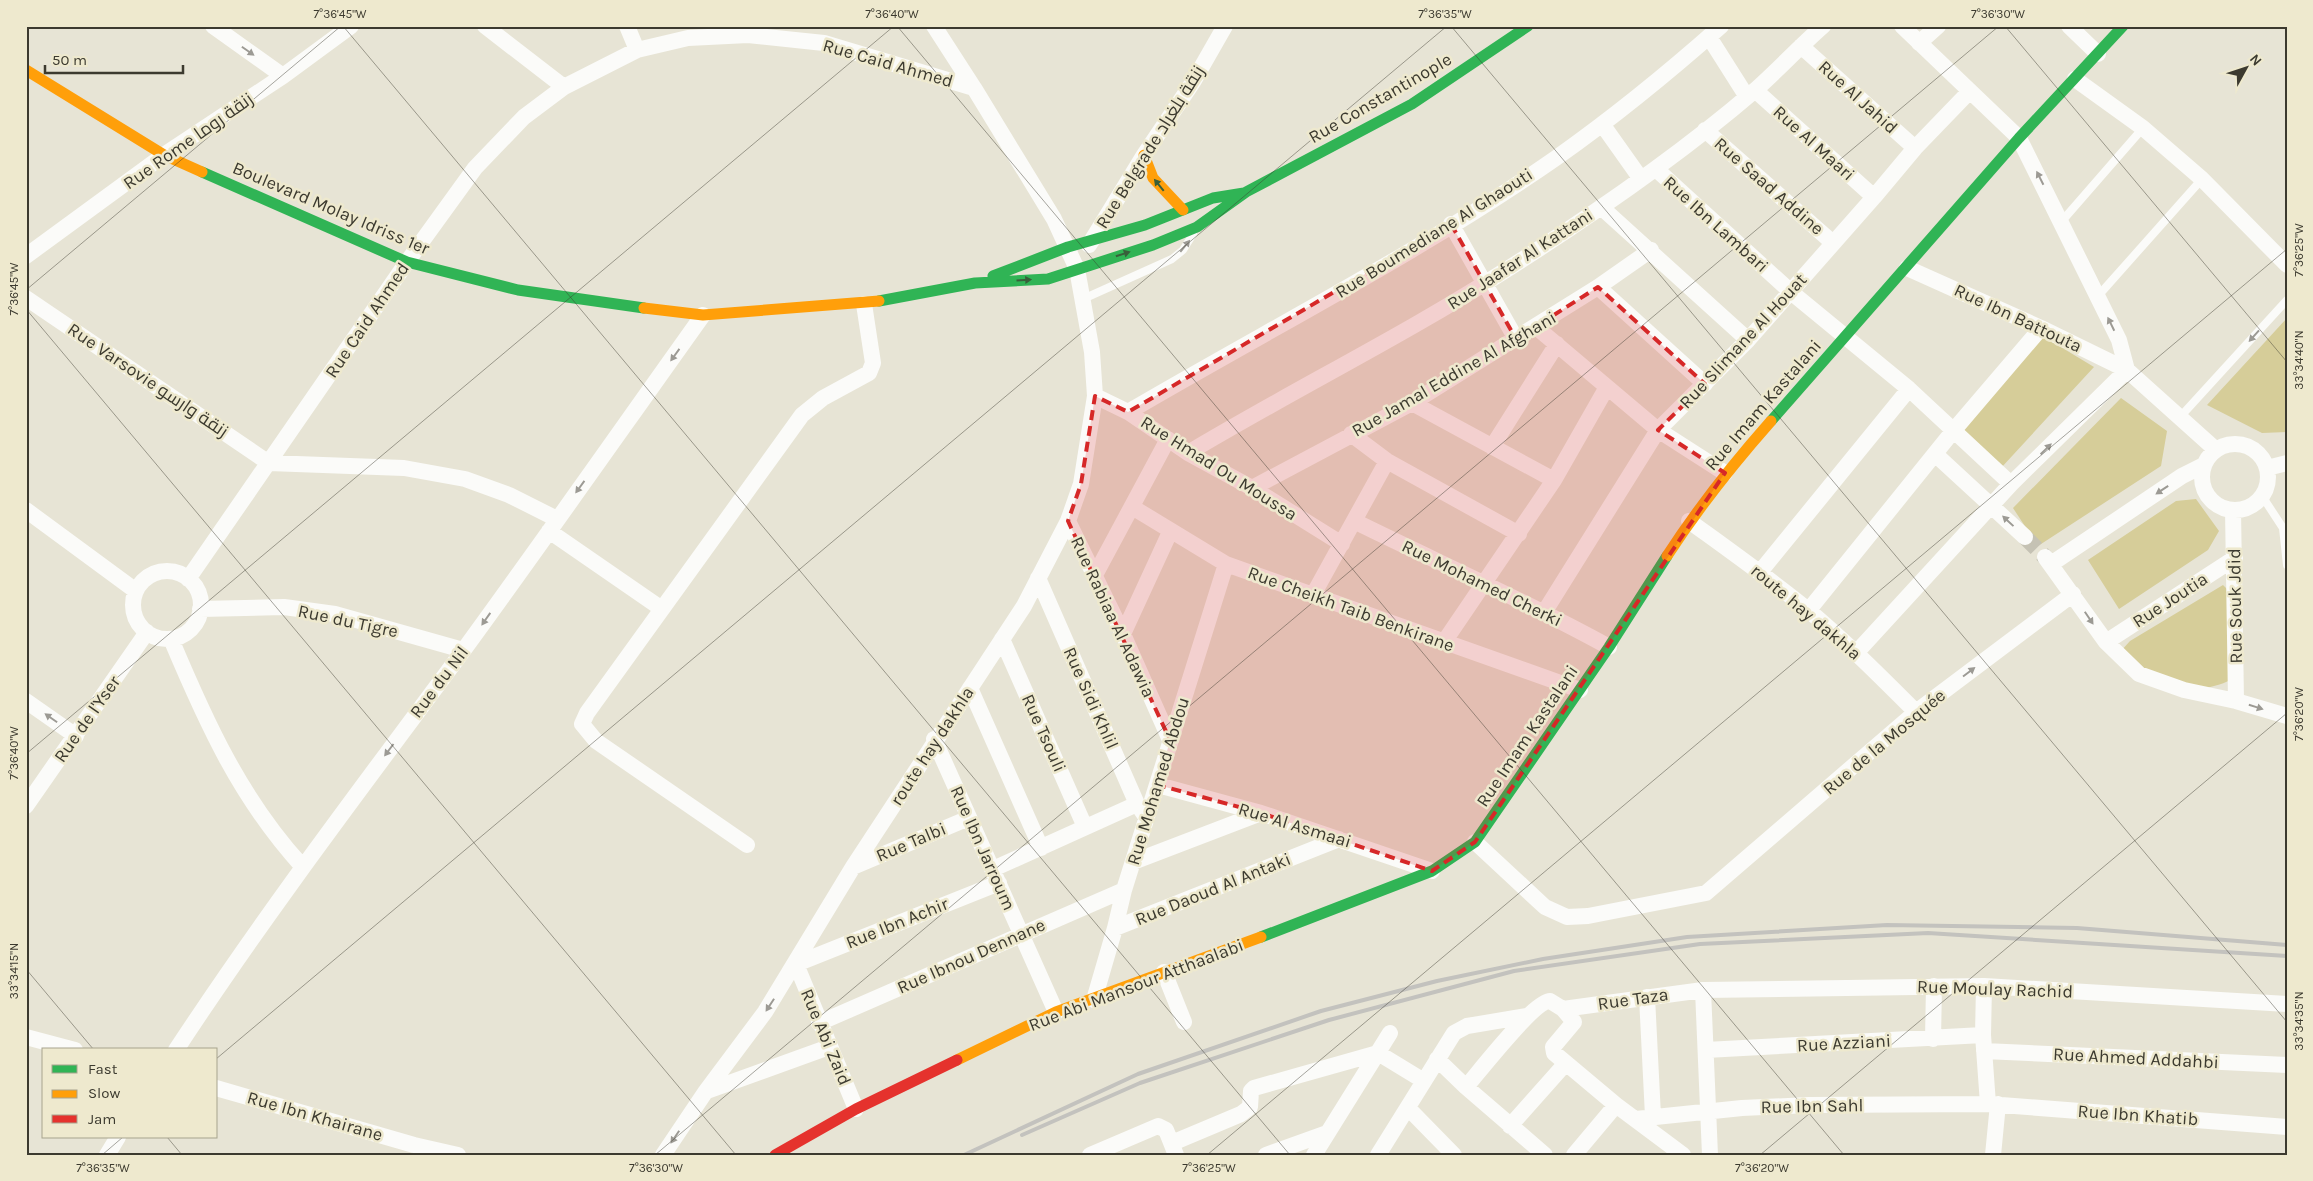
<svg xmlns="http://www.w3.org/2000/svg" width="2313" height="1181" viewBox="0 0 2313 1181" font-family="Karla,Cairo,sans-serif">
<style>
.green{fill:#d6cd99}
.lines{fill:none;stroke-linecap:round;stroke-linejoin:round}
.street-tunnel{stroke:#c5c2b4;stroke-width:16;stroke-dasharray:16 8;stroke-linecap:butt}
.lane{stroke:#fbfbf9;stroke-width:8}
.street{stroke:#fbfbf9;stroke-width:16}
.fast{stroke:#30b455;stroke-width:11}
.slow{stroke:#ff9f0a;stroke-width:11}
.jam{stroke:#e5322d;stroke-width:11}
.rail{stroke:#c3c2be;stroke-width:4}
.oneway{fill:#9c9a94}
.oneway2{fill:#385f3a}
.marked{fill:#d62828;fill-opacity:0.2;stroke:#d62828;stroke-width:4;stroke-dasharray:10 6;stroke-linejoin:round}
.ticks{fill:none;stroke:#3c3a2f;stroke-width:1;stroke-opacity:0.45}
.labels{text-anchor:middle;stroke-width:5;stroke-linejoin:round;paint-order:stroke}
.street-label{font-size:18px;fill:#3c3a2f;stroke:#eee9ce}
.neatline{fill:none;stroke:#3c3a2f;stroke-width:2}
.ticks-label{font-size:12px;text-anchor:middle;fill:#3c3a2f}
</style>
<rect width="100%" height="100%" fill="#e7e4d5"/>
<path class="green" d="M2287 318V432L2262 433 2207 405Z
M2041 335 2094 367 2001 468 1959 430Z
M2121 398 2167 431 2161 466 2038 546 2013 508Z
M2196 499 2219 531 2208 550 2119 609 2088 560 2176 501Z
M2223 585 2231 593 2232 679C2211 691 2184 691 2161 682 2147 677 2132 661 2120 652L2130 641Z"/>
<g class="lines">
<path class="street-tunnel" d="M2025 537 2045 557"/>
<path class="lane" d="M2062 221 2143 128
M2098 296 2202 179
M1083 299 1172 259 1183 250 1193 234
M2181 416 2287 300
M2262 496 2283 528 2287 565"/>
<path class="street" d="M213 26 283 76
M485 26 564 87
M627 26 637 50
M1902 26 2019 138 2119 340 2127 370
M2069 26 2098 54
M1709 37 1747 97
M1919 43 1938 26
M1801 46 1915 148
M2075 79 2143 128 2202 179 2287 265
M1755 90 1874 197
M1602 124 1641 179
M1705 130 1833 243
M1656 169 1791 292 1909 389 2011 484
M1601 207 1748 340
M1451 224 1516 339
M1089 245 1144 155 1193 82 1225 26
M26 256 164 155 283 76 351 26
M1907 268 2041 328 2127 370 2215 449
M1598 287 1705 384
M26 298 269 463 404 468 465 479 509 495 557 519
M1536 327 1658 430 1725 473
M1095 396 1128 412 1188 453 1252 488 1342 544
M1412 403 1554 480
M1128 412C1271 328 1421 252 1556 158 1614 117 1668 73 1721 26
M1351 434 1387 461 1519 534
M2202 477a33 33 0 1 1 66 0a33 33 0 1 1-66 0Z
M1492 447 1557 344
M1188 453C1293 390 1403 336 1506 270 1591 216 1676 158 1753 92 1777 71 1799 47 1823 26
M1935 454 2025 537
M2267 468 2287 463
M1252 488 1412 403 1598 287 1651 250
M1132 507 1226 564 1580 690
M26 510 136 591
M2233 510 2236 701
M1068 521 1123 634 1170 740
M1354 521C1439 563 1526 601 1609 647
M1689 521C1729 550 1770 579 1808 610 1846 642 1881 677 1916 712
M549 531 662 609
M2045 557 2106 642 2139 674 2184 690 2236 701 2287 716
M2051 564 2182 476 2204 465
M133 605a34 34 0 1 1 68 0a34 34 0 1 1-68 0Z
M1760 572 1909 389
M1095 575 1168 439
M1038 578 1137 804 1146 817
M188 579 407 262 475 168 524 117 564 87 637 50 688 38 748 35 824 43 974 88
M1313 595 1387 461
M200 609 284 607 335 614 463 650
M1545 611 1658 430 1748 340 1874 197 1915 148 1970 91
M1808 611 1954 430 2041 328
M1123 634 1170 532
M171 639C206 722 240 798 302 866
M1002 639 1085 827
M1444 642 1554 480 1607 387
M2106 642 2235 558
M1856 653 2011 484 2127 370
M970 688 1041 848
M26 701 76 736
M934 739 1056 1012
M1158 785 1261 813 1432 871
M26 806 147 632
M1475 842 1545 907 1567 917 1588 916 1706 893 1916 712 2073 594
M747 845 596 741 582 724 587 713 802 415 823 398 869 373 873 363 864 304
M1133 862 1261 813
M853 867 969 818
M993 869 1137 804
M1115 928 1339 839
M796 964 999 883
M796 964 856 1109
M1164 972 1184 1022
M1984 986 1983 1035 1988 1104
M1703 990 1710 1155
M1647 997 1653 1116
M1094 1000 1115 928 1124 890 1226 564
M1563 1009 1703 990 1984 986 2287 1004
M819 1023 1124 890
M26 1037 75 1050
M1933 1039 1934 986
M176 1050C266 913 365 783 463 651 544 540 623 427 703 315
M1706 1050 1983 1035
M1984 1051 2287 1065
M1437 1059 1466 1087 1545 1155
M1466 1087C1479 1072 1534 1001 1550 1001L1563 1009 1574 1022 1553 1047 1554 1053 1616 1105 1683 1155
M216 1088 414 1145 458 1155
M707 1091 829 1047
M1408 1108 1454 1155
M1636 1119 1742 1108 1809 1105 1988 1104 2287 1127
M1510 1126 1566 1063
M1172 1143 1241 1114 1250 1107 1251 1091 1254 1088 1378 1053 1424 1081
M107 1155 118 1137
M663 1155 706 1091 765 1012 853 867 1024 606 1068 521 1081 484 1095 396 1092 352 1077 269 1054 219 974 88 934 26
M1090 1155 1158 1126 1166 1130 1176 1155
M1266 1155 1327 1133
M1314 1155 1390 1033
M1378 1155 1454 1033 1467 1026 1527 1016
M1574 1155 1616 1105
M1993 1155 1998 1104"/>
<path class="fast" d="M202 172 407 262 518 290 644 308
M993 276 1068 247 1145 225 1213 198 1244 193
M879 301 975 283 1048 279 1153 245 1197 227 1246 192 1412 104 1528 26
M1771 421 2019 138 2123 26
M1261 937 1432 871 1475 842 1609 647 1667 556"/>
<path class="slow" d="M26 70 164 155 202 172
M1144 155 1153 178 1183 210
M644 308 703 315 879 301
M1667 556C1698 508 1733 464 1771 421
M957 1060 1056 1012 1261 937"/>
<path class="jam" d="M775 1155 856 1109 957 1060"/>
<path class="rail" d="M1022 1135 1140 1083 1329 1020 1514 971 1700 944 1928 933 2287 956
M964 1155 1138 1074 1321 1011 1437 981 1543 959 1687 937 1887 925 2077 928 2287 945"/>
</g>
<defs><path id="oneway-solid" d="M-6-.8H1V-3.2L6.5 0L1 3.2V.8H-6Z" transform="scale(1.25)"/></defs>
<g class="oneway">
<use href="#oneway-solid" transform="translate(248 51) rotate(35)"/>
<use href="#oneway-solid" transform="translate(2040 178) rotate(-117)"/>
<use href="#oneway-solid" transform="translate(1185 246) rotate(-51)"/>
<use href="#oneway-solid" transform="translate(2111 324) rotate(-116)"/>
<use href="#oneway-solid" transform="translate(2254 336) rotate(132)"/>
<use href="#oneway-solid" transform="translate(675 355) rotate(126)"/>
<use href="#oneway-solid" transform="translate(2046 449) rotate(-44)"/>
<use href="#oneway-solid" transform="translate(580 487) rotate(126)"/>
<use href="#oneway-solid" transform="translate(2162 490) rotate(146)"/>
<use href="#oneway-solid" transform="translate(2008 521) rotate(-137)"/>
<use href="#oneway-solid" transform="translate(2089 618) rotate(56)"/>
<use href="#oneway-solid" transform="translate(486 619) rotate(125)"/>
<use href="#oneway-solid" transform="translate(1969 672) rotate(-37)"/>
<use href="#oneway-solid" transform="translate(2256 707) rotate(17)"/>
<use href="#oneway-solid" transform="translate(51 718) rotate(-145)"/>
<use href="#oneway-solid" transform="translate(389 750) rotate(127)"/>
<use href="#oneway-solid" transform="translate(770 1005) rotate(123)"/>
<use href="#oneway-solid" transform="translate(675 1137) rotate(124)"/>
</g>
<g class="oneway2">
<use href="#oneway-solid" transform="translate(1159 185) rotate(-129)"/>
<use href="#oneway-solid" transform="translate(1123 254) rotate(-18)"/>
<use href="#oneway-solid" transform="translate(1024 280) rotate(-3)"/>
</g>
<path class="marked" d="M1451 224 1516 339 1598 287 1705 384 1658 430 1725 473 1475 842 1432 871 1261 813 1158 785 1170 740 1068 521 1081 484 1095 396 1128 412Z"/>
<path class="ticks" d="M343 26 1290 1155M897 26 1844 1155M1451 26 2287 1022M2005 26 2287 362M26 290 341 26M26 309 736 1155M26 754 894 26M26 969 94 1050M216 1059 1447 26M167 1137 182 1155M102 1155 123 1137M655 1155 1999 26M1207 1155 2287 249M1760 1155 2287 713"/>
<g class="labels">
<g class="street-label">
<text transform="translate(888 63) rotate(16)" y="6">Rue Caid Ahmed</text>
<text transform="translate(1858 97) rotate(42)" y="6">Rue Al Jahid</text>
<text transform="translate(1380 98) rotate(-30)" y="6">Rue Constantinople</text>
<text transform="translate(188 141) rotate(-35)" y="6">Rue Rome زنقة روما</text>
<text transform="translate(1814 143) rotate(42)" y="6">Rue Al Maari</text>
<text transform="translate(1150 147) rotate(-58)" y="6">Rue Belgrade زنقة بلغراد</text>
<text transform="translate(1769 186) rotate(41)" y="6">Rue Saad Addine</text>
<text transform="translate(331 208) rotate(23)" y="6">Boulevard Molay Idriss 1er</text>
<text transform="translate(1716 224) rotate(42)" y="6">Rue Ibn Lambari</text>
<text transform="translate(1434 233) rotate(-32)" y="6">Rue Boumediane Al Ghaouti</text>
<text transform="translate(1520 259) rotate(-33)" y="6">Rue Jaafar Al Kattani</text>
<text transform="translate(2018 318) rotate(25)" y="6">Rue Ibn Battouta</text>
<text transform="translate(367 320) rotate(-56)" y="6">Rue Caid Ahmed</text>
<text transform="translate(1743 341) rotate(-47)" y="6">Rue Slimane Al Houat</text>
<text transform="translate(1454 374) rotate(-30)" y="6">Rue Jamal Eddine Al Afghani</text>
<text transform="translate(148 380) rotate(34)" y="6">Rue Varsovie زنقة وارسو</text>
<text transform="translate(1763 405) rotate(-49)" y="6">Rue Imam Kastalani</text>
<text transform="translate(1219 468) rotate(32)" y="6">Rue Hmad Ou Moussa</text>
<text transform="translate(1482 583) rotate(26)" y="6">Rue Mohamed Cherki</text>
<text transform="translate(2170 600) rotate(-33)" y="6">Rue Joutia</text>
<text transform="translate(2235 606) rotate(-91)" y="6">Rue Souk Jdid</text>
<text transform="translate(1351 609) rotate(20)" y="6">Rue Cheikh Taib Benkirane</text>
<text transform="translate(1806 612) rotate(40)" y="6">route hay dakhla</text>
<text transform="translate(1113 617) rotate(65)" y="6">Rue Rabiaa Al Adawia</text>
<text transform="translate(348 621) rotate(12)" y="6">Rue du Tigre</text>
<text transform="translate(439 682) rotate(-53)" y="6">Rue du Nil</text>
<text transform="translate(1091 698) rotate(66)" y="6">Rue Sidi Khlil</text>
<text transform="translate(87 719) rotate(-55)" y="6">Rue de l'Yser</text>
<text transform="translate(1044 733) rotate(66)" y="6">Rue Tsouli</text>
<text transform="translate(1527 736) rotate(-56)" y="6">Rue Imam Kastalani</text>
<text transform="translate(1884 742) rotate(-40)" y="6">Rue de la Mosquée</text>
<text transform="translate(932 746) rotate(-57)" y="6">route hay dakhla</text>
<text transform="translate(1158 781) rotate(-73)" y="6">Rue Mohamed Abdou</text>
<text transform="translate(1295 825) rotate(17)" y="6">Rue Al Asmaai</text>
<text transform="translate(911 842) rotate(-23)" y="6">Rue Talbi</text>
<text transform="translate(983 848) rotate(66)" y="6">Rue Ibn Jarroum</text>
<text transform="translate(1213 889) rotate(-22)" y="6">Rue Daoud Al Antaki</text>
<text transform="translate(897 923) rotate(-22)" y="6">Rue Ibn Achir</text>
<text transform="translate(971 956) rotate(-24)" y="6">Rue Ibnou Dennane</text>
<text transform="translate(1136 985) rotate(-21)" y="6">Rue Abi Mansour Atthaalabi</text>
<text transform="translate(1995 989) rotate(2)" y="6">Rue Moulay Rachid</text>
<text transform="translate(1633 999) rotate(-8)" y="6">Rue Taza</text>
<text transform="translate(826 1037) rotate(67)" y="6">Rue Abi Zaid</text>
<text transform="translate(1844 1043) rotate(-3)" y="6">Rue Azziani</text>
<text transform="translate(2136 1058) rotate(3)" y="6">Rue Ahmed Addahbi</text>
<text transform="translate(1812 1106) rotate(-1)" y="6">Rue Ibn Sahl</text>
<text transform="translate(2138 1115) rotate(4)" y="6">Rue Ibn Khatib</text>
<text transform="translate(315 1116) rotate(16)" y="6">Rue Ibn Khairane</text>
</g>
</g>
<rect width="2313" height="1181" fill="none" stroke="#eee9ce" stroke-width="55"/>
<rect x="42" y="1048" width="175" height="90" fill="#eee9ce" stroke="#a7a38e"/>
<rect x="52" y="1065" width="25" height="8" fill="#30b455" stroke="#a7a38e"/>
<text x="88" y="1074" font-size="15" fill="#3c3a2f">Fast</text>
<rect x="52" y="1090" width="25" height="8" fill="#ff9f0a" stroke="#a7a38e"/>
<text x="88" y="1098" font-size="15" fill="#3c3a2f">Slow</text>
<rect x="52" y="1115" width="25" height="8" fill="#e5322d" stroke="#a7a38e"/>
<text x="88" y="1124" font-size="15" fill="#3c3a2f">Jam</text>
<g transform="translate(2246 68) rotate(50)" stroke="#eee9ce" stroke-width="4" paint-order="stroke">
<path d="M0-4L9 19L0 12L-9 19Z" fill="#3c3a2f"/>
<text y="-8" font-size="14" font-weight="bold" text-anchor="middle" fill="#3c3a2f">N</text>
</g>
<path d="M45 65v8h138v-8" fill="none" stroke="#3c3a2f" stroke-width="2.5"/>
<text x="52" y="65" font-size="15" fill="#3c3a2f" stroke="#eee9ce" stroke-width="4" paint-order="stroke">50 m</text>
<rect x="28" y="28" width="2258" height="1126" class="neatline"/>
<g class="ticks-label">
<text x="340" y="18">7°36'45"W</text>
<text x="892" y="18">7°36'40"W</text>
<text x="1445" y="18">7°36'35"W</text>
<text x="1998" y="18">7°36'30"W</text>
<text transform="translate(2299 250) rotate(-90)" y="4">7°36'25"W</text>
<text transform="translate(14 289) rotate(-90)" y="4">7°36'45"W</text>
<text transform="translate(2299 360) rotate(-90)" y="4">33°34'40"N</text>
<text transform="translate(2299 714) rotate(-90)" y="4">7°36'20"W</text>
<text transform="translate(14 753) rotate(-90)" y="4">7°36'40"W</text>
<text transform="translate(14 971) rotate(-90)" y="4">33°34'15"N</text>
<text transform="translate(2299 1021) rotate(-90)" y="4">33°34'35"N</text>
<text x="103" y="1172">7°36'35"W</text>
<text x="656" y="1172">7°36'30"W</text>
<text x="1209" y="1172">7°36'25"W</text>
<text x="1762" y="1172">7°36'20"W</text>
</g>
</svg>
